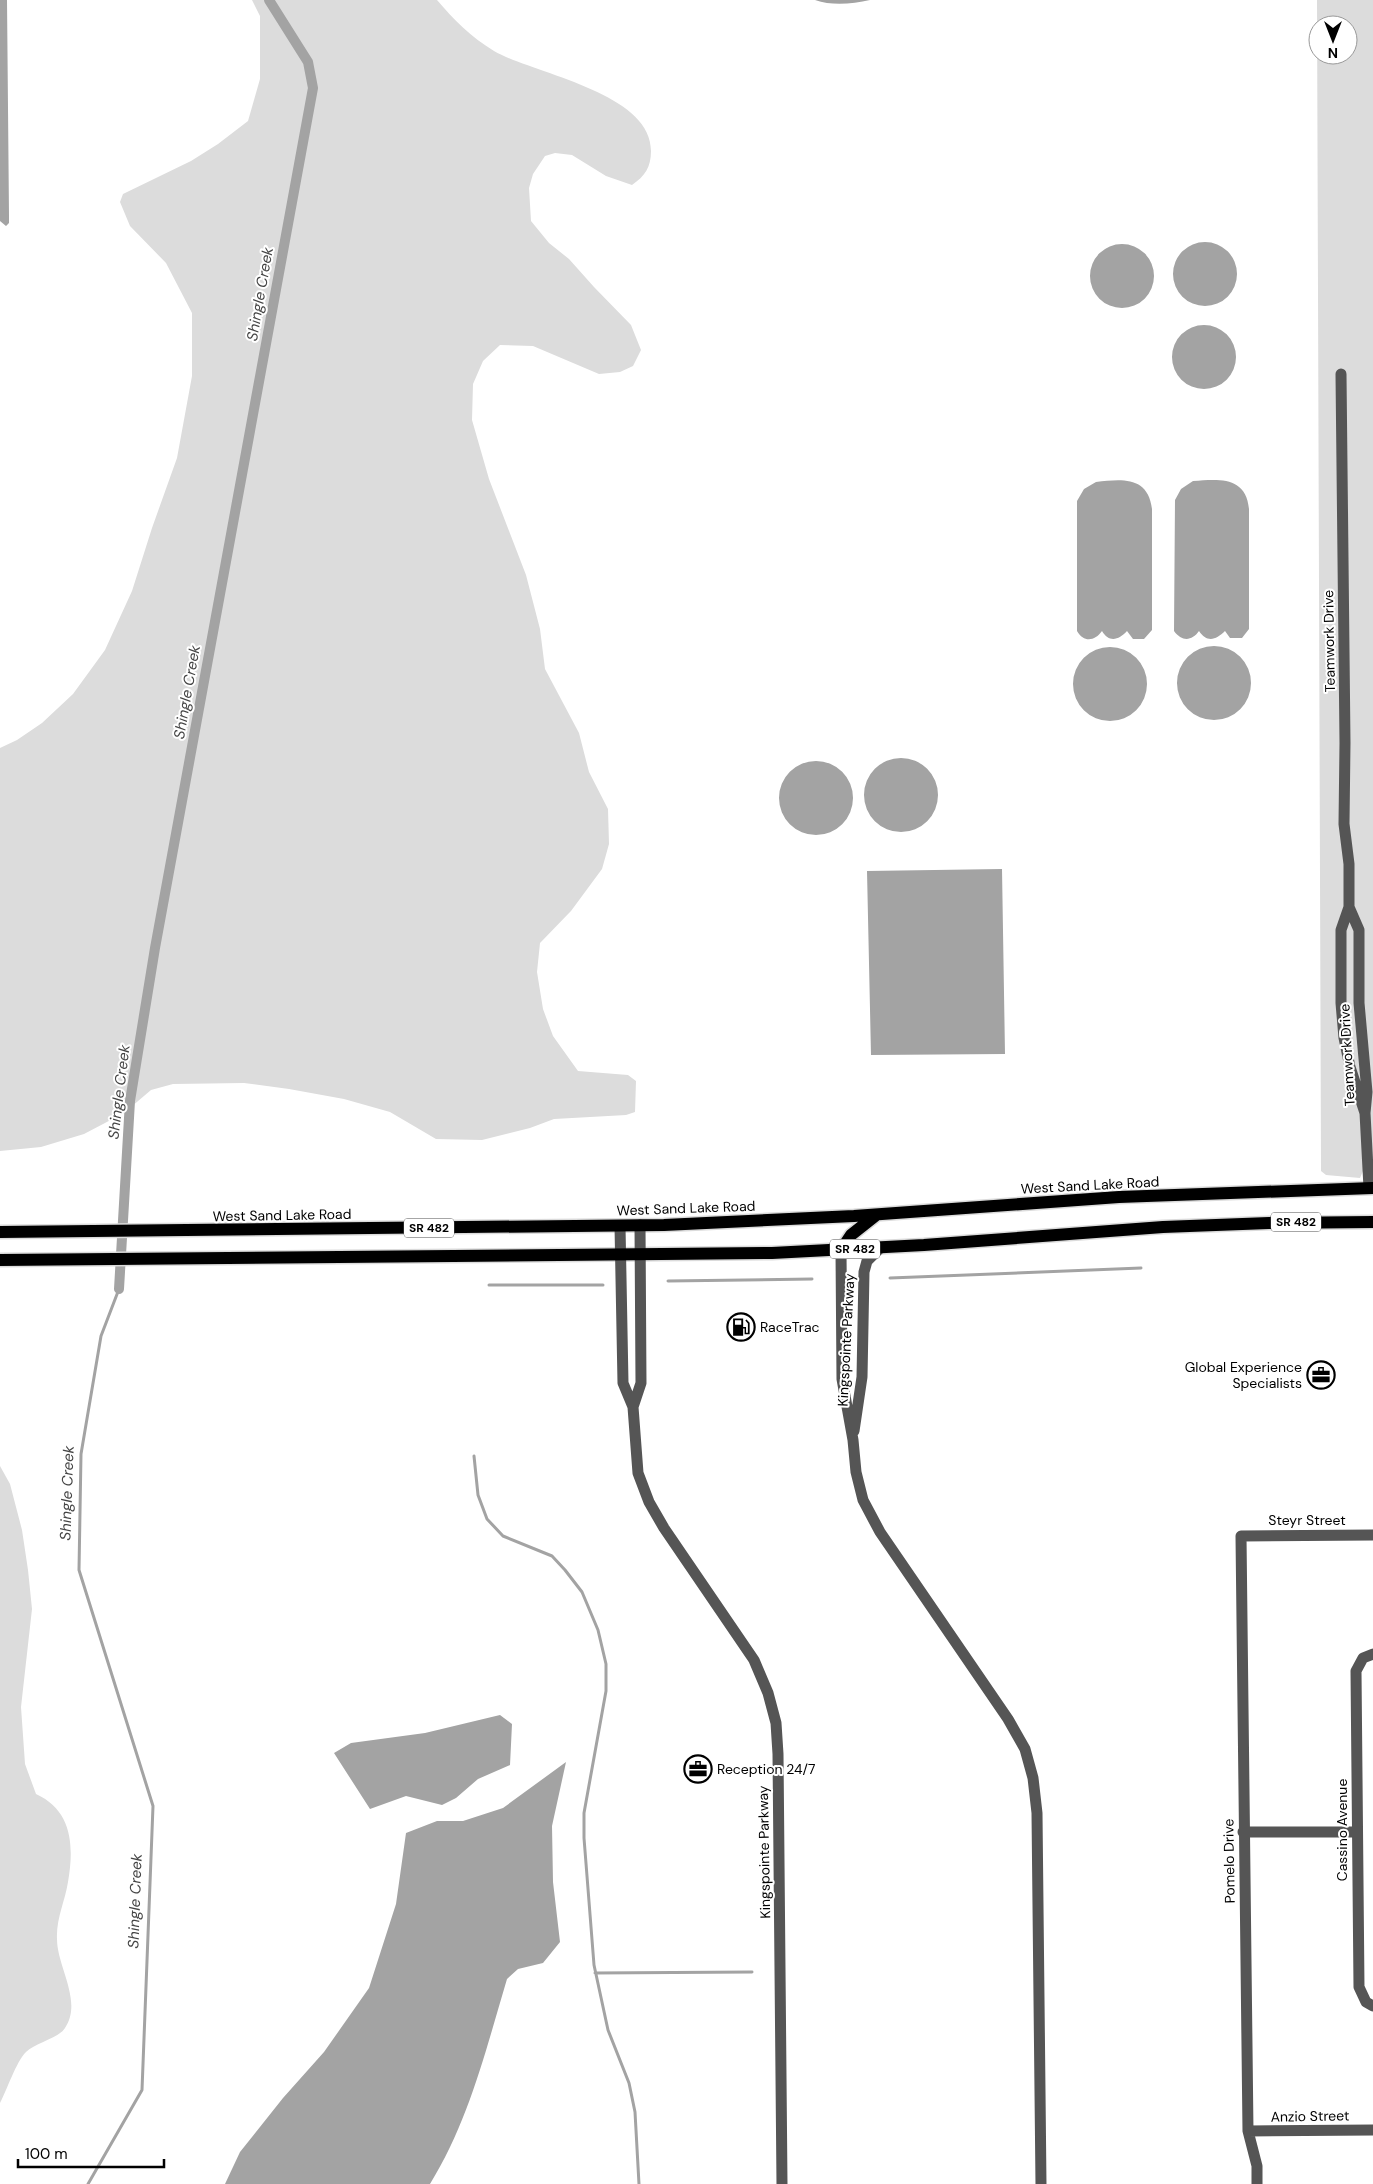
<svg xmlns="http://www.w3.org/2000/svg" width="1373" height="2184" viewBox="0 0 1373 2184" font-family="'DM Sans',sans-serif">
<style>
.green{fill:#dcdcdc;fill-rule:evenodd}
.water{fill:#a3a3a3}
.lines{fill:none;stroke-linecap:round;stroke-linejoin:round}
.stream{stroke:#a3a3a3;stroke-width:3}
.canal{stroke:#a3a3a3;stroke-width:10}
.major-casing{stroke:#dbdbdb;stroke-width:15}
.minor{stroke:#555;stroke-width:11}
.major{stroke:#000;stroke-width:12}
.labels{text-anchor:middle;stroke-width:4;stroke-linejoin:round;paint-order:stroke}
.shield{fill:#fff;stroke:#4c4c4c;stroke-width:1}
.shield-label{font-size:12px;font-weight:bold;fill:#000}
.street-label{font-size:14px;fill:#000;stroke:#fff}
.poi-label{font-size:14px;fill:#000;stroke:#fff;text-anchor:start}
.water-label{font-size:15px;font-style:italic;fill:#444;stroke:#fff}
</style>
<rect width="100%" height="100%" fill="#fff"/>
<path class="green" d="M252 0H437C454 20 471 37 494 51 533 74 651 92 651 151 651 167 645 176 632 185L606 176 572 155 555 153 545 156 533 174 529 188 531 221 549 243 569 259 594 287 631 325 641 350 633 366 620 372 599 374 533 346 500 345 483 361 473 384 472 420 489 479 526 575 540 629 545 669 579 733 589 772 608 809 609 844 602 869 571 911 540 943 537 972 543 1009 553 1036 578 1071 628 1075 636 1081 635 1112 626 1115 554 1119 530 1128 482 1140 436 1139 390 1112 344 1099 289 1089 244 1083 173 1084 151 1090 124 1113 84 1134 41 1147 0 1151V748L17 740 42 723 73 694 105 650 132 591 152 528 177 458 192 376V313L166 263 130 226 120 202 123 194 191 161 218 144 248 121 260 79V16Z
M1317 0H1373V1158L1363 1171 1360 1178 1326 1175 1321 1171ZM1318 25H1348V55H1318Z
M0 1466 10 1484 22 1530 28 1570 32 1609 21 1707 25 1764 36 1794C73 1811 74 1847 68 1882 65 1901 56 1919 57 1939 57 1967 83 2001 65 2028 59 2038 35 2043 26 2052 16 2062 7 2090 0 2103Z"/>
<path class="water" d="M0 0H7L9 216V223L6 226 0 221Z
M815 0H870C852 4 832 6 815 0Z
M1173 274a32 32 0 1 1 64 0a32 32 0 1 1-64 0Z
M1090 276a32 32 0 1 1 64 0a32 32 0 1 1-64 0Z
M1172 357a32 32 0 1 1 64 0a32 32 0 1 1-64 0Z
M1193 481C1219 479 1246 476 1249 509V629L1242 638H1230L1225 631C1216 640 1207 643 1199 631 1192 641 1182 642 1174 631L1175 500 1181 489Z
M1096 482C1122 479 1148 476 1152 509V630L1144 639H1133L1127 631C1119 640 1109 643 1102 631 1095 641 1084 643 1077 631V501L1084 489Z
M1177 683a37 37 0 1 1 74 0a37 37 0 1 1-74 0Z
M1073 684a37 37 0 1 1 74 0a37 37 0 1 1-74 0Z
M864 795a37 37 0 1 1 74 0a37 37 0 1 1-74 0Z
M779 798a37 37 0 1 1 74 0a37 37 0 1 1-74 0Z
M1002 869 1005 1054 871 1055 867 871Z
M500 1715 512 1724 510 1765 478 1779 456 1798 442 1805 406 1796 370 1809 334 1753 351 1743 425 1733Z
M566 1762 552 1826 553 1882 560 1942 543 1963 518 1969 507 1979C486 2049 469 2121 430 2184H225L240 2152 283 2098 324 2052 369 1988 396 1904 406 1833 437 1821H463L503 1808Z"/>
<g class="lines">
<path class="stream" d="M890 1278 1141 1268
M668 1281 812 1279
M489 1285H603
M474 1456 478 1495 487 1519 503 1536 552 1556 565 1570 582 1592 598 1630 606 1664V1691L584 1813V1838L594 1965 608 2030 629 2083 635 2112 639 2184
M595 1973 752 1972
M88 2184 142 2090 153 1806 79 1570 81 1454 101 1336 119 1289"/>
<path class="canal" d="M119 1289 130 1101 155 948 313 88 308 62 269 0"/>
<g class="major-casing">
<path id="major" d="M0 1232 664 1225 854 1216 1119 1197 1373 1188
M841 1250 851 1235 875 1216
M0 1260 772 1253 924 1245 1163 1227 1269 1223 1373 1222"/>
</g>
<path class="minor" d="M1341 374 1345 743 1344 824 1349 864V907L1341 930V1003L1344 1038 1350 1067 1365 1113
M1349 907 1359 930V1003L1367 1092 1365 1113 1369 1188
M620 1226 623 1383 633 1407 638 1473 649 1502 664 1528 754 1660 768 1693 776 1723 778 1754 782 2184
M841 1250 842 1379 853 1440 856 1472 863 1500 880 1532 1008 1719 1025 1749 1033 1778 1037 1813 1041 2184
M633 1407 641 1383 640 1225
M854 1431 862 1377 864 1272 867 1261 880 1248
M1373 1654 1363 1658 1356 1671 1359 1987 1366 2002 1373 2006
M1243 1832H1357
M1248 2131 1373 2130
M1257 2184V2166L1248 2131 1241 1536 1373 1535"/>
<use href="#major" class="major"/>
</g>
<defs>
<g id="fuel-ring" transform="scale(1.4375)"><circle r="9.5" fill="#fff" stroke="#000" stroke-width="1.5"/><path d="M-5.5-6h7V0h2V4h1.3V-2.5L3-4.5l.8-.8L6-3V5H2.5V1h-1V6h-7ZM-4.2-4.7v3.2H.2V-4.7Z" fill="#000"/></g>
<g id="office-ring" transform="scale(1.4375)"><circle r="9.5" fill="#fff" stroke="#000" stroke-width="1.5"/><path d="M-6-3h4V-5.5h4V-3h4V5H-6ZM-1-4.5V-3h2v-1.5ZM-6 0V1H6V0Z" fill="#000"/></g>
</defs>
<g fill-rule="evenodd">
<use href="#fuel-ring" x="741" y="1327"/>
<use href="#office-ring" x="1321" y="1375"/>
<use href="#office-ring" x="698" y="1769"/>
</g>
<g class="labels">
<g class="shield">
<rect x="1271" y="1212.5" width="50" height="19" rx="4"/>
<rect x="404" y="1218.5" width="50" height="19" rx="4"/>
<rect x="830" y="1239.5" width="50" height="19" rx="4"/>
</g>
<g class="shield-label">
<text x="1296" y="1226">SR 482</text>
<text x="429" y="1232">SR 482</text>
<text x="855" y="1253">SR 482</text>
</g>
<g class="street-label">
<text transform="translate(1329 641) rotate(-91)" y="5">Teamwork Drive</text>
<text transform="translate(1347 1055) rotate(-93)" y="5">Teamwork Drive</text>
<text transform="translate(1090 1185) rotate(-3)" y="5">West Sand Lake Road</text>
<text transform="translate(686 1208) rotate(-2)" y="5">West Sand Lake Road</text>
<text transform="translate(282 1215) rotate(-1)" y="5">West Sand Lake Road</text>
<text transform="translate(846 1340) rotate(-87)" y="5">Kingspointe Parkway</text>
<text x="1307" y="1525">Steyr Street</text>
<text transform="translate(1342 1830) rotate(-90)" y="5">Cassino Avenue</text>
<text transform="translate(764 1852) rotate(-91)" y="5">Kingspointe Parkway</text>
<text transform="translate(1229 1861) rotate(-91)" y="5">Pomelo Drive</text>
<text transform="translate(1310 2116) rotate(-1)" y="5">Anzio Street</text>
</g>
<g class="poi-label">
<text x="760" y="1332">RaceTrac</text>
<text x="1302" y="1372" text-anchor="end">Global Experience<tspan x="1302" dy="16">Specialists</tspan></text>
<text x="717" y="1774">Reception 24/7</text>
</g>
<g class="water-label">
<text transform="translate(260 294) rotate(-80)" y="5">Shingle Creek</text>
<text transform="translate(187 692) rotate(-80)" y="5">Shingle Creek</text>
<text transform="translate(119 1092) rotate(-83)" y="5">Shingle Creek</text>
<text transform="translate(67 1493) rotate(-88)" y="5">Shingle Creek</text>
<text transform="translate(135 1901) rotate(-88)" y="5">Shingle Creek</text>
</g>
</g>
<g transform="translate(1333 40) rotate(180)"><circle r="24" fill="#ffffff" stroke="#999999"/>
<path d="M0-4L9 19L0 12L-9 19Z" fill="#000000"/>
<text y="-8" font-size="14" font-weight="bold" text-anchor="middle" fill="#000000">N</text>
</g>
<path d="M18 2159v8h146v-8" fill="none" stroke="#000000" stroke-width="2.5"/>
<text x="25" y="2159" font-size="15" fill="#000000" stroke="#ffffff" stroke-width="4" paint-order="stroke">100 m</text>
</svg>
